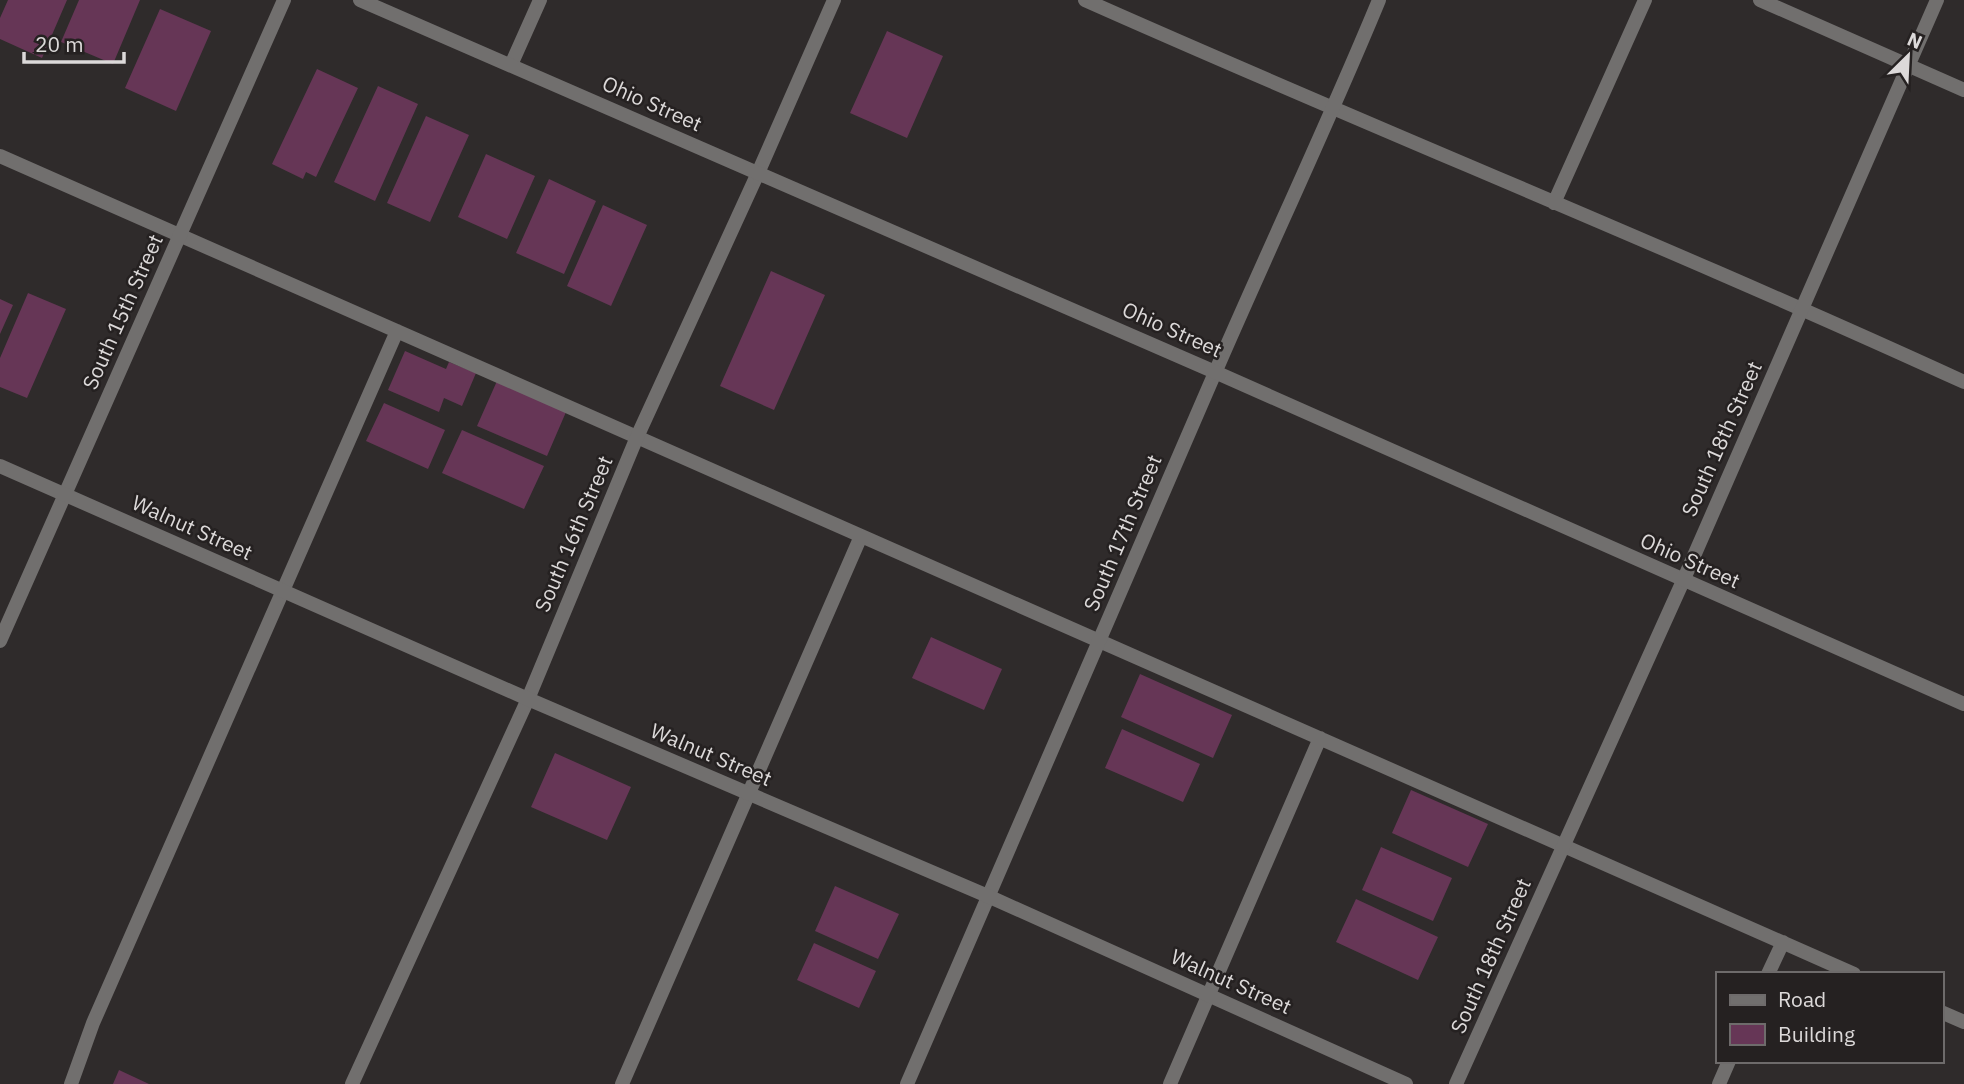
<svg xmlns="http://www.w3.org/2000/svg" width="1964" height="1084" viewBox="0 0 1964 1084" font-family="'IBM Plex Sans',sans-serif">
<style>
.building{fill:#663656}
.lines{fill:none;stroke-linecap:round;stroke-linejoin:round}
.service{stroke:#716f6e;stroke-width:14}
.minor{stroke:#716f6e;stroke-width:14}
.tertiary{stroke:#716f6e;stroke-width:14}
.labels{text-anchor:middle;stroke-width:5;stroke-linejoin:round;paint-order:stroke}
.street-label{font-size:21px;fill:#dcd9d9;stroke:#252121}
</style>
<rect width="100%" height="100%" fill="#2f2b2b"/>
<path class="building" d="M8 0H67L42 58 0 39V18Z
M79 0H140L113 64 61 42Z
M160 9 211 31 176 111 125 88Z
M887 31 943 56 907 138 850 113Z
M317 69 358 88 316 177 306 172 303 179 272 164Z
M378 86 418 104 375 201 334 182Z
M426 116 469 135 430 222 387 203Z
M486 154 535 176 507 239 458 217Z
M549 179 596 201 564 274 516 253Z
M603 205 647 225 611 306 567 286Z
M771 271 825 295 774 410 720 386Z
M28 293 66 309 27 398 0 387V358Z
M0 299 13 305 0 334Z
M405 351 446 369 449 362 476 373 462 406 444 398 439 412 388 390Z
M497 381 566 412 547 456 477 426Z
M384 403 445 430 428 469 366 441Z
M462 430 544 466 524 509 442 473Z
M931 637 1002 669 984 710 912 678Z
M1140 674 1232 715 1213 758 1121 717Z
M1122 729 1200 764 1183 802 1105 768Z
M555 753 631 787 607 840 531 807Z
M1411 790 1488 824 1468 867 1392 833Z
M1381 847 1452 878 1433 921 1362 890Z
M835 886 899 914 878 959 815 931Z
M1356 899 1438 937 1418 980 1336 942Z
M814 943 876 971 859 1008 797 980Z
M119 1070 149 1084H113Z"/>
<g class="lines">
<path class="service" d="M1085 0C1377 130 1674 249 1964 382
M511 65 540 0
M0 156 1854 974
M1554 203 1645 0
M1768 974 1783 942
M1941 1012 1964 1022
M71 1084 93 1023 397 331
M622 1084 861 536
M1170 1084 1320 738
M1719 1084 1729 1061"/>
<path class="minor" d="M1760 0 1964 90
M0 641 284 0
M352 1084 528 699 637 437 758 173 834 0
M907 1084C1011 849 1111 611 1214 375 1268 250 1327 126 1379 0
M1456 1084 1683 581 1937 0"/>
<path class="tertiary" d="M360 0 1215 372 1964 704
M0 466 528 699 990 897 1406 1084"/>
</g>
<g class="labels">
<g class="street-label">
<text transform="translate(652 104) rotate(24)" y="7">Ohio Street</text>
<text transform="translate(123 312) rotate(-66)" y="7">South 15th Street</text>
<text transform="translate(1172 330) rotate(24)" y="7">Ohio Street</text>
<text transform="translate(1722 439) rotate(-66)" y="7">South 18th Street</text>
<text transform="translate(192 528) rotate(24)" y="7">Walnut Street</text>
<text transform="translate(1123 533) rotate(-67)" y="7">South 17th Street</text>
<text transform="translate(574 534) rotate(-67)" y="7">South 16th Street</text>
<text transform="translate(1690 561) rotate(24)" y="7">Ohio Street</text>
<text transform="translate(711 755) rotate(23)" y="7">Walnut Street</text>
<text transform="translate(1491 956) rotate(-66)" y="7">South 18th Street</text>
<text transform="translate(1231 982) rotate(24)" y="7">Walnut Street</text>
</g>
</g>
<rect x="1716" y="972" width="228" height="91" fill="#252121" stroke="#6e6b6b" stroke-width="2"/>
<rect x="1730" y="995" width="35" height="10" fill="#716f6e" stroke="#6e6b6b" stroke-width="2"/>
<text x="1778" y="1007" font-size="21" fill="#dcd9d9">Road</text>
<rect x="1730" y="1024" width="35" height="21" fill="#663656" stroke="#6e6b6b" stroke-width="2"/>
<text x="1778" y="1042" font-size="21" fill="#dcd9d9">Building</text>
<g transform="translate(1908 56) rotate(24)" stroke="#252121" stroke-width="5" paint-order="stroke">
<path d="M0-5L12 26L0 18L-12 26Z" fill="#dcd9d9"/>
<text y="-10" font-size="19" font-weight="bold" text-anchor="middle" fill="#dcd9d9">N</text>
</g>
<path d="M24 52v10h100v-10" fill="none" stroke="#dcd9d9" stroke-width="3.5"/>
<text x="35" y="52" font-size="21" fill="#dcd9d9" stroke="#252121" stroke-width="5" paint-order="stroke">20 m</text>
</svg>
